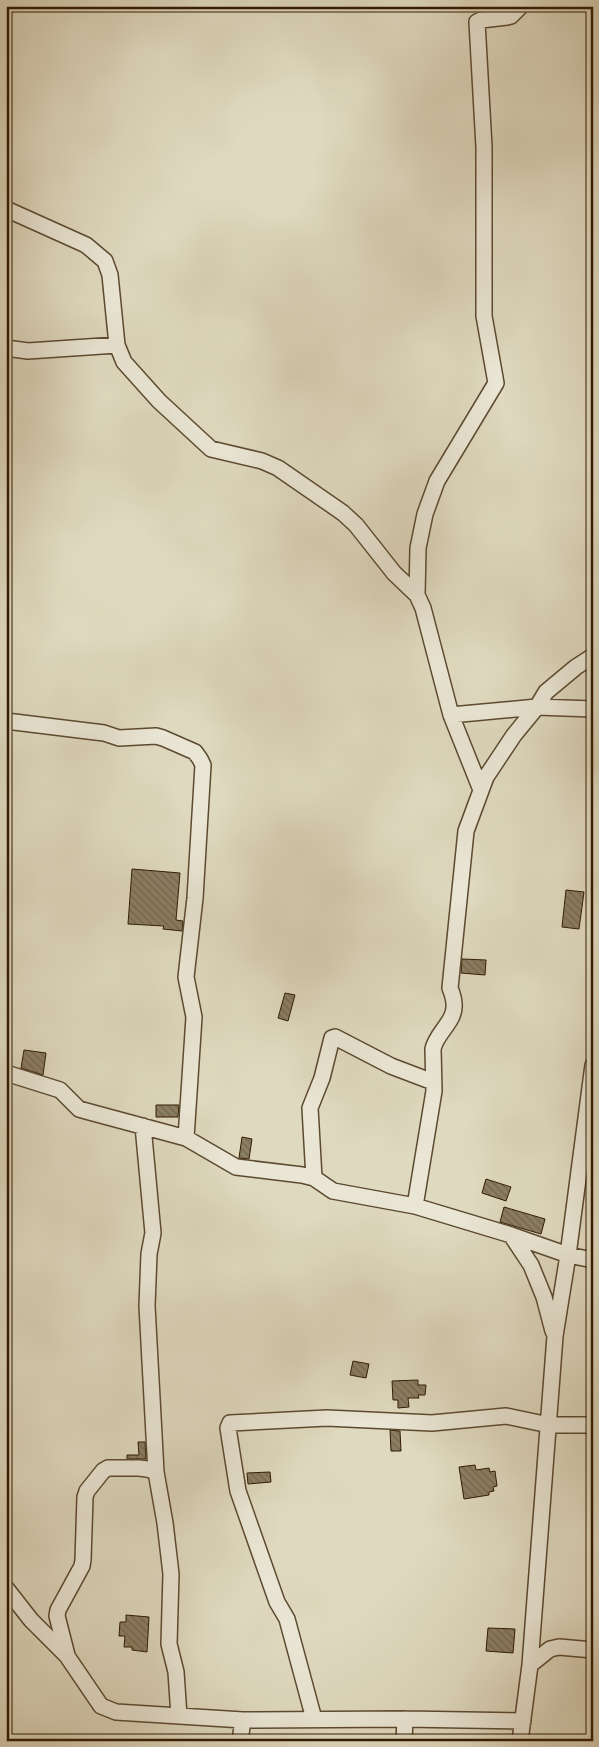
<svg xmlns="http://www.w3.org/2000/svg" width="599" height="1747" viewBox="0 0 599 1747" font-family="Vollkorn,serif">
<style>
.building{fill:url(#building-back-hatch);stroke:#301b00}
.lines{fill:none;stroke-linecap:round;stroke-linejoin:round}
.minor-casing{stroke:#5c4a30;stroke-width:18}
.minor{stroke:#eae6d5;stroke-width:15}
</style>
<defs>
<pattern id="building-back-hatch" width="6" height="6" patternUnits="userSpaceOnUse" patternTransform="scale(1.25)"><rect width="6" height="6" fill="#8b7e63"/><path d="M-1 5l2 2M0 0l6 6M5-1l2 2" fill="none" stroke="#72664f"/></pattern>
</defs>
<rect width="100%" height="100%" fill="#dfd9bf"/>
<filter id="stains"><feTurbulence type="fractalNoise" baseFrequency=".004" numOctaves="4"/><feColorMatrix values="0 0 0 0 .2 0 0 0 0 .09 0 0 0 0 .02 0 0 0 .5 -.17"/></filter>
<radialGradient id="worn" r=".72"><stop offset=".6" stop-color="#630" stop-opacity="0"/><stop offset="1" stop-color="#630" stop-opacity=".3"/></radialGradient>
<path class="building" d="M132 869 180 873 176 920 183 921 182 931 163 929 164 926 128 924Z
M566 890 584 892 579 929 562 927Z
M462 959 486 960 485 975 461 973Z
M285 993 295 995 288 1021 278 1018Z
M24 1050 46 1053 43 1075 21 1068Z
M156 1105H179L178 1117H156Z
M242 1137 252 1139 249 1159 239 1158Z
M486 1179 511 1187 506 1201 482 1193Z
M504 1207 545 1219 541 1234 500 1222Z
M353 1361 369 1364 366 1378 350 1375Z
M418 1380V1385H426L425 1395H418L419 1398H408L409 1407 398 1408V1400H393L392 1381Z
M390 1430 400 1431 401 1451H391Z
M138 1442H145L146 1459H127V1455H139Z
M475 1465 476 1470 489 1468 490 1472 495 1471 497 1486 493 1487 494 1491 489 1492V1495L464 1499 459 1467Z
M270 1472 271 1482 248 1484 247 1473Z
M126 1615 149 1617 147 1652 132 1650V1647H124L125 1636H119L120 1622H126Z
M488 1628 515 1629 513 1653 486 1651Z"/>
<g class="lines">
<g class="minor-casing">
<path id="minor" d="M6 209 86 245 105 261 110 275 117 345 124 362 159 401 211 449 262 461 278 468 343 513 356 525 394 573 417 595
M6 348 28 351 117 345
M451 715 537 707 593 709
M6 721 104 733 119 738 156 736 163 738 195 752 200 759 203 765 195 898 186 977 194 1017 186 1138
M481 790 451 715 423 608 417 595 418 548 425 514 437 481 496 383 484 316V147L477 22 481 20 507 17 511 16 521 6
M6 1073 60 1090 79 1109 86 1111 186 1138 236 1167 302 1175 314 1178 333 1191 415 1206 511 1235 568 1255 593 1260
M143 1126 153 1233 149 1254 147 1306 156 1472 165 1523 171 1574 169 1644 176 1672 179 1716
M314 1178 310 1108 322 1078 332 1038 335 1037 391 1066 433 1082
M415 1206 434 1091 433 1049C436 1033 456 1021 454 1004 454 999 452 993 450 988L466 831 486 777 514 735 537 707 546 692 576 667 593 656
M511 1235 531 1265 544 1297 553 1331
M6 1588 31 1620 67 1656 101 1706 116 1712 243 1720 405 1719 523 1721
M67 1655 57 1616 58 1610 82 1566 83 1560 85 1497 87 1491 103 1471 108 1468H139L147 1469 156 1472
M530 1665 550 1649 559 1647 593 1650
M314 1719 287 1619 277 1602 238 1491 228 1428 230 1423 327 1418 432 1423 506 1416 549 1425H593
M240 1741 243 1720
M404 1741 405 1719
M520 1741 530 1665 555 1336 568 1255 593 1065"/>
</g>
<use href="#minor" class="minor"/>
</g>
<rect width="599" height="1747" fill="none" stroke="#dfd9bf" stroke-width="25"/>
<rect x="8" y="8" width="584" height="1732" fill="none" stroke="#301b00" stroke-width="2.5"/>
<rect x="12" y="12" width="574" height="1722" fill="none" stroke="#301b00"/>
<rect width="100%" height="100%" filter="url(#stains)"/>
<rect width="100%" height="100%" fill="url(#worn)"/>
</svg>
